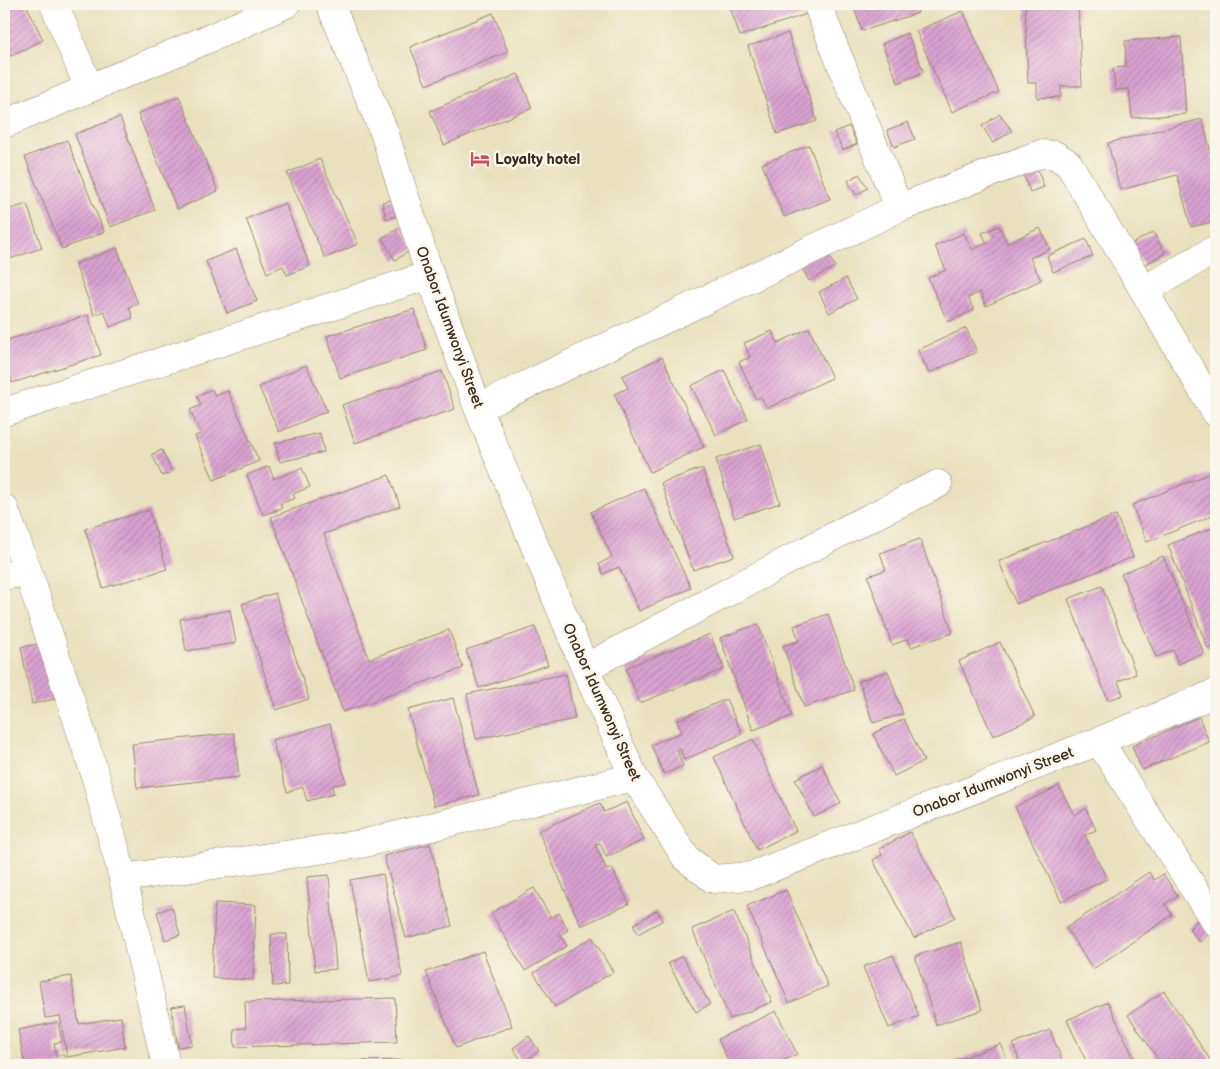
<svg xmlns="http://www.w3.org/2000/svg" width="1220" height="1069" viewBox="0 0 1220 1069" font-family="'Balsamiq Sans',sans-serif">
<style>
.building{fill:url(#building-hatch)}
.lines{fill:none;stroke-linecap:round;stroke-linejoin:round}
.minor-casing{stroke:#92866e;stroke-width:29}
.minor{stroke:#fff;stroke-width:28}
.labels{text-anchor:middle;stroke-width:5;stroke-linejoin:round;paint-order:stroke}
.poi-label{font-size:15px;font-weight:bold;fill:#3b2a1e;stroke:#fbf7ec;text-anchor:start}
.street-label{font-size:15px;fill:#3b2a1e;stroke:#fbf7ec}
</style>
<defs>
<pattern id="building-hatch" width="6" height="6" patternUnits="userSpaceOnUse" patternTransform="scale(1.25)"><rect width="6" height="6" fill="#dba3d2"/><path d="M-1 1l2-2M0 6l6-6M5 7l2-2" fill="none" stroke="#b385aa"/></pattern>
</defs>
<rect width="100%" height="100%" fill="#fbf7ec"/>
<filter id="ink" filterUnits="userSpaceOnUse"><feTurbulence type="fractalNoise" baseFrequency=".02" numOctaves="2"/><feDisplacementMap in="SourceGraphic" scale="10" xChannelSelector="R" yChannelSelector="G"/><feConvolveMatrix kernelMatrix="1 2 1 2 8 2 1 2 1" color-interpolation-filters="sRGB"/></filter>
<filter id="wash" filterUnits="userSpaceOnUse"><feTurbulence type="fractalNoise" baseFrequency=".0096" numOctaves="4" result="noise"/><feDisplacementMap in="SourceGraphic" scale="20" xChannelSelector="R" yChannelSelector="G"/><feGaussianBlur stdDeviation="1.12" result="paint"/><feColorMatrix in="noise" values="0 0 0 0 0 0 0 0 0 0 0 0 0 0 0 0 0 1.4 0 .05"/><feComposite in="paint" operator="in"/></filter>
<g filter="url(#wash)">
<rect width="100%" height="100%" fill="#e9e1be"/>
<g id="blocks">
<path class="building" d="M4 4H26L43 40 4 59Z
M729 4H804L807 14 740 36Z
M841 4H915L918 13 862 31 853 5 842 9Z
M1025 4H1078L1082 86H1061V97L1037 98V83H1028Z
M963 11 999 92 952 112 916 31Z
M493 13 508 52 426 85 410 47Z
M788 33 817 121 777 134 748 46Z
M907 33 924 72 898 83 882 44Z
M1181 37 1186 114 1132 118 1129 89 1115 90 1113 68 1126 67 1125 41Z
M518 74 532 108 444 145 430 111Z
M179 96 218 191 177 209 138 114Z
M1000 114 1012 131 993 143 982 126Z
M120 117 155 210 110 227 75 134Z
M1202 119 1213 160 1216 159V221L1191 227 1177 175 1120 190 1108 143Z
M908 122 915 139 894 147 887 130Z
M849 126 857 144 843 150 834 132Z
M67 140 104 232 62 249 25 157Z
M809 145 830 199 784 217 762 164Z
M320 159 358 244 325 258 287 173Z
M1037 168 1044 187 1030 192 1023 174Z
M859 174 868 188 856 195 848 181Z
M396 199 400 215 386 219 382 202Z
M285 203 310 266 287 275 283 266 267 273 246 219Z
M27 204 42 248 4 261V211Z
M999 226 1007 243 1040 228 1050 249 1030 258 1041 280 986 306 980 292 968 298 974 310 948 322 928 278 946 270 935 246 964 233 972 250 987 243 982 233Z
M401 227 414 248 395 260 382 238Z
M1153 232 1165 253 1144 265 1132 244Z
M1086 239 1093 256 1053 272 1047 256Z
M117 248 138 304 129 307 133 318 110 327 104 311 94 315 75 264Z
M236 249 257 301 227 313 206 261Z
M826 250 835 267 809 281 799 263Z
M846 278 857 299 829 313 819 292Z
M414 309 427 350 340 378 327 336Z
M88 315 101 355 12 383 4 355V341Z
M809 328 832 378 767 408 761 397 756 399 739 362 750 357 744 343 772 331 778 343Z
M966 328 977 352 929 373 918 350Z
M662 357 704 447 650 472 614 394 628 388 622 376Z
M306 365 327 411 279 432 259 387Z
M724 370 748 419 716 435 691 386Z
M442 371 455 409 355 443 342 405Z
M212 389 215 396 228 391 259 461 214 480 195 436 201 434 190 410 201 405 197 396Z
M320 433 324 452 280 462 275 443Z
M761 444 780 503 734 518 716 459Z
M162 450 172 472 162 476 152 454Z
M269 466 274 479 302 468 310 487 293 494 295 498 280 504 282 508 263 515 247 475Z
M702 468 734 556 693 570 661 483Z
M1216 471V514L1147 542 1132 505Z
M389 475 400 506 324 534 369 659 449 630 463 668 343 712 271 517Z
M644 488 691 588 639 611 619 567 603 574 599 564 612 557 591 512Z
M149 510 167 569 103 588 85 529Z
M1116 515 1133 557 1016 604 999 561Z
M1215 527 1216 646 1208 649 1168 545Z
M920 539 953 633 911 647 908 639 892 645 868 576 886 570 880 553Z
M1163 556 1204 653 1178 664 1173 650 1156 657 1121 574Z
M1102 586 1136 674 1118 681 1123 695 1108 700 1068 599Z
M275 593 309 699 276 710 242 604Z
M230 610 236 643 186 651 180 619Z
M828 614 854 690 804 707 783 646 799 641 794 626Z
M758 624 792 716 753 730 720 638Z
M535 627 548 665 479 688 466 650Z
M710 634 724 669 640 703 626 668Z
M1000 642 1035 717 993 736 959 661Z
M44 643 55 699 32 704 21 647Z
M888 671 903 714 873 723 859 681Z
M566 674 575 719 476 739 467 694Z
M453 698 479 795 434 806 408 710Z
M726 699 742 734 684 760 680 749 677 751 683 766 664 774 651 745 682 732 677 720Z
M1199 717 1209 742 1142 770 1132 746Z
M904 719 924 761 894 776 873 734Z
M330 724 346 782 332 786 334 794 307 801 303 787 287 792 272 740Z
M234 733 239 777 137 788 132 744Z
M753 739 796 831 757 850 714 757Z
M822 765 841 803 814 817 795 779Z
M1059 786 1074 815 1086 809 1096 830 1085 835 1107 879 1061 901 1015 807Z
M627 802 644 840 606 857 600 843 595 845 607 870 612 868 629 904 581 926 538 831 600 803 604 812Z
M910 832 955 917 914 938 873 860 882 855 879 849Z
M430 844 452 926 406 938 384 856Z
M1149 872 1154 880 1163 874 1178 896 1165 904 1172 915 1093 969 1066 928Z
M383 874 402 976 369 982 350 880Z
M329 875 336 969 315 971 307 877Z
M534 888 551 918 559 913 568 930 560 935 567 946 525 971 491 913Z
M786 890 828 986 789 1003 747 906Z
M215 903 256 905 253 980 212 978Z
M172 907 180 935 165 940 157 912Z
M657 910 663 920 638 934 633 925Z
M734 911 772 1002 730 1019 692 929Z
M1199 919 1211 932 1200 942 1189 929Z
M271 934H287L288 985 273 986Z
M592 937 613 972 555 1007 534 973Z
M961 942 982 1010 936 1025 915 956Z
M483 951 512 1026 456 1048 426 972Z
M893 955 919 1016 889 1028 863 967Z
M682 956 710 1004 696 1012 668 963Z
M71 976 79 1024 121 1017 125 1047 67 1057 60 1016 45 1018 39 981Z
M1164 991 1213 1064 1211 1065H1162L1128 1015Z
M395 998 397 1042 235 1047 234 1029 246 1028 245 1002Z
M1108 1002 1137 1065H1088L1067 1020Z
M185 1005 192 1045 178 1047 171 1007Z
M776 1011 797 1054 774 1065H730L718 1039Z
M58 1022 62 1042 54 1043 56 1056 63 1054 65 1065H25L18 1030Z
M1050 1030 1064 1065H1021L1013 1044Z
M529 1036 539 1051 523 1063 513 1048Z
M1001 1044 1009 1065H944Z
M143 1060 144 1065H118V1064Z
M416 1060V1065H267V1062Z"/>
</g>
</g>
<g filter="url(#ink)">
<use href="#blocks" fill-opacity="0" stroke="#92866e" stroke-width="1"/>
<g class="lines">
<g class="minor-casing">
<path id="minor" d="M54 4 89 88
M330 4 384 132 430 275 478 408 585 668 634 777 686 858 713 879 751 876 1099 741 1216 693
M817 4 899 208
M4 124 215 36 286 4
M1144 290 1216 249
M478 408 899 208 1040 154 1055 155 1069 164 1216 413
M4 412 430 275
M4 508 28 572 94 771 123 878 166 1065
M4 576 28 572
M585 668 849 528 938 484
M1099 741 1216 923
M123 878 361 844 634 777"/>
</g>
<use href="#minor" class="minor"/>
</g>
</g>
<defs>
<g id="hotel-bare" transform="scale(1.5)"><path d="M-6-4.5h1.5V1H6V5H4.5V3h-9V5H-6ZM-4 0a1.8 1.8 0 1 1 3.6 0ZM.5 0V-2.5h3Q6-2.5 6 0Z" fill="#d1495b" stroke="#fbf7ec" stroke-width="2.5" paint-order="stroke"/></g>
</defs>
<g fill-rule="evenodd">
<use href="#hotel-bare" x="480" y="159"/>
</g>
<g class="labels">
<g class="poi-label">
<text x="495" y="164">Loyalty hotel</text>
</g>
<g class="street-label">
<text transform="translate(450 327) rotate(70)" y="5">Onabor Idumwonyi Street</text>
<text transform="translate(602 702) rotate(66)" y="5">Onabor Idumwonyi Street</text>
<text transform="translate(993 782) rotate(-21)" y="5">Onabor Idumwonyi Street</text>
</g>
</g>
<rect width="1220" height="1069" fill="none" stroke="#fbf7ec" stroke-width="20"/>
</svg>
